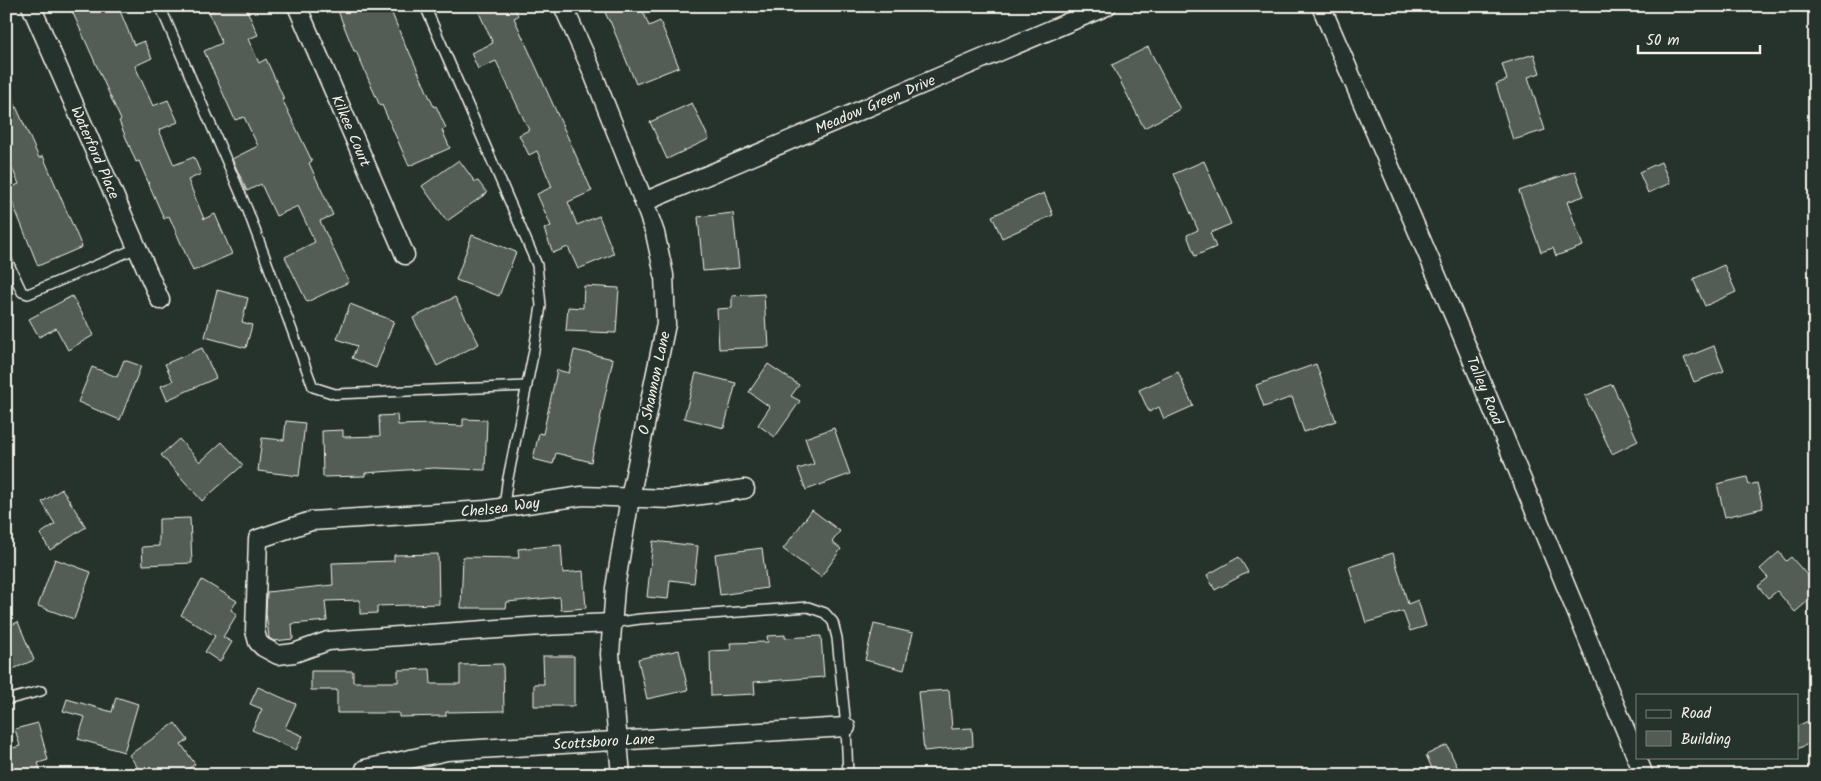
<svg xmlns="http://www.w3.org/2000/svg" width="1821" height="781" viewBox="0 0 1821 781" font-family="Kalam,sans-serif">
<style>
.building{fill:#525c55;stroke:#f4f1e8}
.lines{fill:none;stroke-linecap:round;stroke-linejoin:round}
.service-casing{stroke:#f4f1e8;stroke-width:12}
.minor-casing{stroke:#f4f1e8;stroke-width:21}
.service{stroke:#26332d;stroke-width:9}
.minor{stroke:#26332d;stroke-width:18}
.labels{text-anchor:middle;stroke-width:4;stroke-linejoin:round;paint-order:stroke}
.street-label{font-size:15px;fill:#f4f1e8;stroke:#26332d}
</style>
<rect width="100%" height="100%" fill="#26332d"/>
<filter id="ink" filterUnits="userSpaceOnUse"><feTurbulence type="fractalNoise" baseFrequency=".02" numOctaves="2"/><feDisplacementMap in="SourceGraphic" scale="10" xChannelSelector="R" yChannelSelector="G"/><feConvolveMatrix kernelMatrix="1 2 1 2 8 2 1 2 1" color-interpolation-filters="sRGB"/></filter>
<g filter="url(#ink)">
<path class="building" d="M85 6H118L134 45 144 41 152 58 135 66 153 106 168 100 178 122 159 130 174 165 194 157 201 174 188 180 204 219 215 214 232 254 193 271 169 216 164 219 139 161 136 162 119 121 121 120 72 11Z
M223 6H245L258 35 248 39 259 63 266 59 284 99H282L312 161 309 163 333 215 320 221 349 282 307 302 285 257 315 242 298 206 276 216 261 184 247 191 232 159 258 146 244 117 235 120 204 51 222 43 209 12Z
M336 6H389L407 50 408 49 434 107 436 106 446 128 442 130 450 148 409 166 382 105 380 106 356 51H354Z
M476 6H514L518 16 514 18 592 191 568 202 577 225 599 216 614 254 578 269 568 247 553 253 544 229 551 226 537 194 552 187 537 151 529 155 519 135 529 130 496 61 478 69 471 53 493 43Z
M602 6H641L649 26 660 21 679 67 636 84 610 21H609Z
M1148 47 1180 109 1144 128 1112 65Z
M1534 54 1540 73 1528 77 1545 130 1513 140 1496 84 1507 80 1502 64Z
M6 84 39 158 43 156 82 247 38 266 7 189 19 184 6 154Z
M692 103 709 139 667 159 650 122Z
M459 160 475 182 478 181 487 193 447 221 422 186Z
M1204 161 1231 224 1210 233 1216 247 1195 256 1187 235 1198 230 1174 174Z
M1661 162 1670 183 1648 193 1639 172Z
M1575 171 1584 196 1567 202 1583 246 1556 256 1553 248 1541 252 1519 191Z
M1044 193 1053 215 1002 238 992 216Z
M733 213 739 268 703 271 698 217Z
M472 235 516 252 499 296 456 280Z
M1724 265 1736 292 1705 306 1693 279Z
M584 286 619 288 616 333 566 331 568 307 583 308Z
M217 290 248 298 242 322 252 325 246 348 205 337Z
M764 294 766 331H768L769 347 719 349 717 309 732 308V296Z
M72 296 94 335 68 350 56 328 39 337 29 319Z
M455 297 479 344 437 366 413 318Z
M350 304 394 321 376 368 352 358 357 346 337 339Z
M1714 346 1724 371 1694 382 1684 358Z
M202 348 216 378 167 400 161 386 173 381 165 364Z
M574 350 613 359 591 462 556 453 553 464 533 459 539 433 543 434 557 370 569 373Z
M124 360 141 366 120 420 78 402 92 367 117 377Z
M768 364 799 385 791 396 800 401 775 437 758 425 770 407 749 392Z
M1316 364 1336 421 1304 432 1292 397 1264 407 1256 385Z
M1178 372 1193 406 1164 419 1159 407 1149 412 1139 390Z
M696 373 736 383 724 428 684 418Z
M1612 384 1638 441 1612 454 1585 396Z
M397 415 398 425 432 424V425L463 426V419L487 420 485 470 434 468 365 473V476L323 477 322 431 343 430V437L380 436 379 416Z
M286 421 305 423 299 476 258 471 262 438 284 440Z
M834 428 850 474 806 490 798 469 814 464 805 438Z
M179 439 200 462 222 442 243 465 202 501 161 455Z
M1747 477 1749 485 1757 483 1763 508 1725 517 1717 484Z
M62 489 86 527 50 550 40 534 55 524 42 502Z
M812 510 840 531 832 542 841 549 821 577 783 549Z
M190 518 192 563 143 565 142 547 159 546V519Z
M653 541 698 546 694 583 670 580 668 599 647 597Z
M561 545 563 573 583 571 586 608 561 610 560 597 507 602 506 608H461L463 557 519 558 518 549Z
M762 548 767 588 720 595 715 554Z
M1779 552 1786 561 1791 557 1815 584V595L1795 612 1777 591 1768 598 1758 586 1768 578 1760 569Z
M1393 553 1408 604 1418 600 1426 626 1410 631 1403 611 1366 623 1349 567Z
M438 554 439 604 377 606V613L360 614V600L325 601 327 621 292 624 293 639 274 641 269 638 266 613 267 592 333 585 332 563 394 561V555Z
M1239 557 1248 572 1215 590 1207 575Z
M55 559 91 572 74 619 38 606Z
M202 580 237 601 231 610 237 614 223 637 232 642 220 662 205 652 215 636 181 615Z
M18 622 34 660 6 672V627Z
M874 624 913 633 904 670 865 660Z
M785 635V638L821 636 824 677 754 682 755 694 711 696 710 651 731 650 730 643 768 642 767 636Z
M679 650 688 690 647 699 638 659Z
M543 656H574V706H534V684H544Z
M503 664 504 711 446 712V716L399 717V713H337V690H311V671H353V682H398V670L430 669 431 684H460V665Z
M258 687 296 704 285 728 303 736 296 750 252 730 262 709 250 704Z
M949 690 952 729 972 728 973 746 924 751 918 692Z
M116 697 138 704 124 752 78 739 85 717 63 711 67 699 112 712Z
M1815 718V741L1797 749V726Z
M38 723 48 760 38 763 42 775H6V750L20 746 15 729Z
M175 723 188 740 181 744 195 764 180 775H143L129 755Z
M1447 745 1461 775H1435L1426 755Z"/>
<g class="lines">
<g class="service-casing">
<path id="service" d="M160 6 248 211 313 387 335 394 527 386
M425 6 537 265 541 306 534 350 507 483 504 507
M6 258 22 292 28 294 137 248
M612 623 640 619 808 607 825 613 833 622 837 638 846 727 848 775
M6 700 41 691"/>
</g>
<g class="minor-casing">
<g id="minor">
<path id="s1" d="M31 6 160 300"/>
<path id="s2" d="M297 6 405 255"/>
<path d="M563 6 590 66 644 202 655 233 664 275 666 324 630 498 615 588 610 654 621 775"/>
<path id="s3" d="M1321 6 1457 323 1644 775"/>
<path id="s4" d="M644 202 1107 6"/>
<path id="s5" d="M612 623 542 626 328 641 294 653 278 655 263 647 258 642 255 631 258 539 311 521 486 510 582 496 671 499 745 489"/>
<path id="s6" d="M365 769 447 751 846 727"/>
</g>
</g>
<use href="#service" class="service"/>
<use href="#minor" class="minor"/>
</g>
</g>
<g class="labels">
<g class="street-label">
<text dy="5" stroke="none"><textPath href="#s4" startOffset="251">Meadow Green Drive</textPath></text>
<text dy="5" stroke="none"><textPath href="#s2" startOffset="136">Kilkee Court</textPath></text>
<text dy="5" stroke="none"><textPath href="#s1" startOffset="160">Waterford Place</textPath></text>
<text transform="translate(654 383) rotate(-78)" y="5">O Shannon Lane</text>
<text dy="5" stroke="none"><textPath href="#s3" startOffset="418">Talley Road</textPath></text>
<text dy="5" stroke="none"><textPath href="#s5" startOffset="710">Chelsea Way</textPath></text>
<text dy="5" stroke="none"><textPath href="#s6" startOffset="241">Scottsboro Lane</textPath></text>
</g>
</g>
<rect width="1821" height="781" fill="none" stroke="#26332d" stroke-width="25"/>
<rect x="12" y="12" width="1796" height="756" fill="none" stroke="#f4f1e8" stroke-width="2" filter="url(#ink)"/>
<rect x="1636" y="694" width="162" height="65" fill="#26332d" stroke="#787f78"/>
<rect x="1646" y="710" width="25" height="8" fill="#26332d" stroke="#787f78"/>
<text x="1681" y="718" font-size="15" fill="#f4f1e8">Road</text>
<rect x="1646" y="731" width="25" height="15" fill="#525c55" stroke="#787f78"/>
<text x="1681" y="744" font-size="15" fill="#f4f1e8">Building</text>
<path d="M1638 45v8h122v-8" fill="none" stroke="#f4f1e8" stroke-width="2.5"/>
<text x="1646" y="45" font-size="15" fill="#f4f1e8" stroke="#26332d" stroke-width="4" paint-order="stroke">50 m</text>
</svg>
